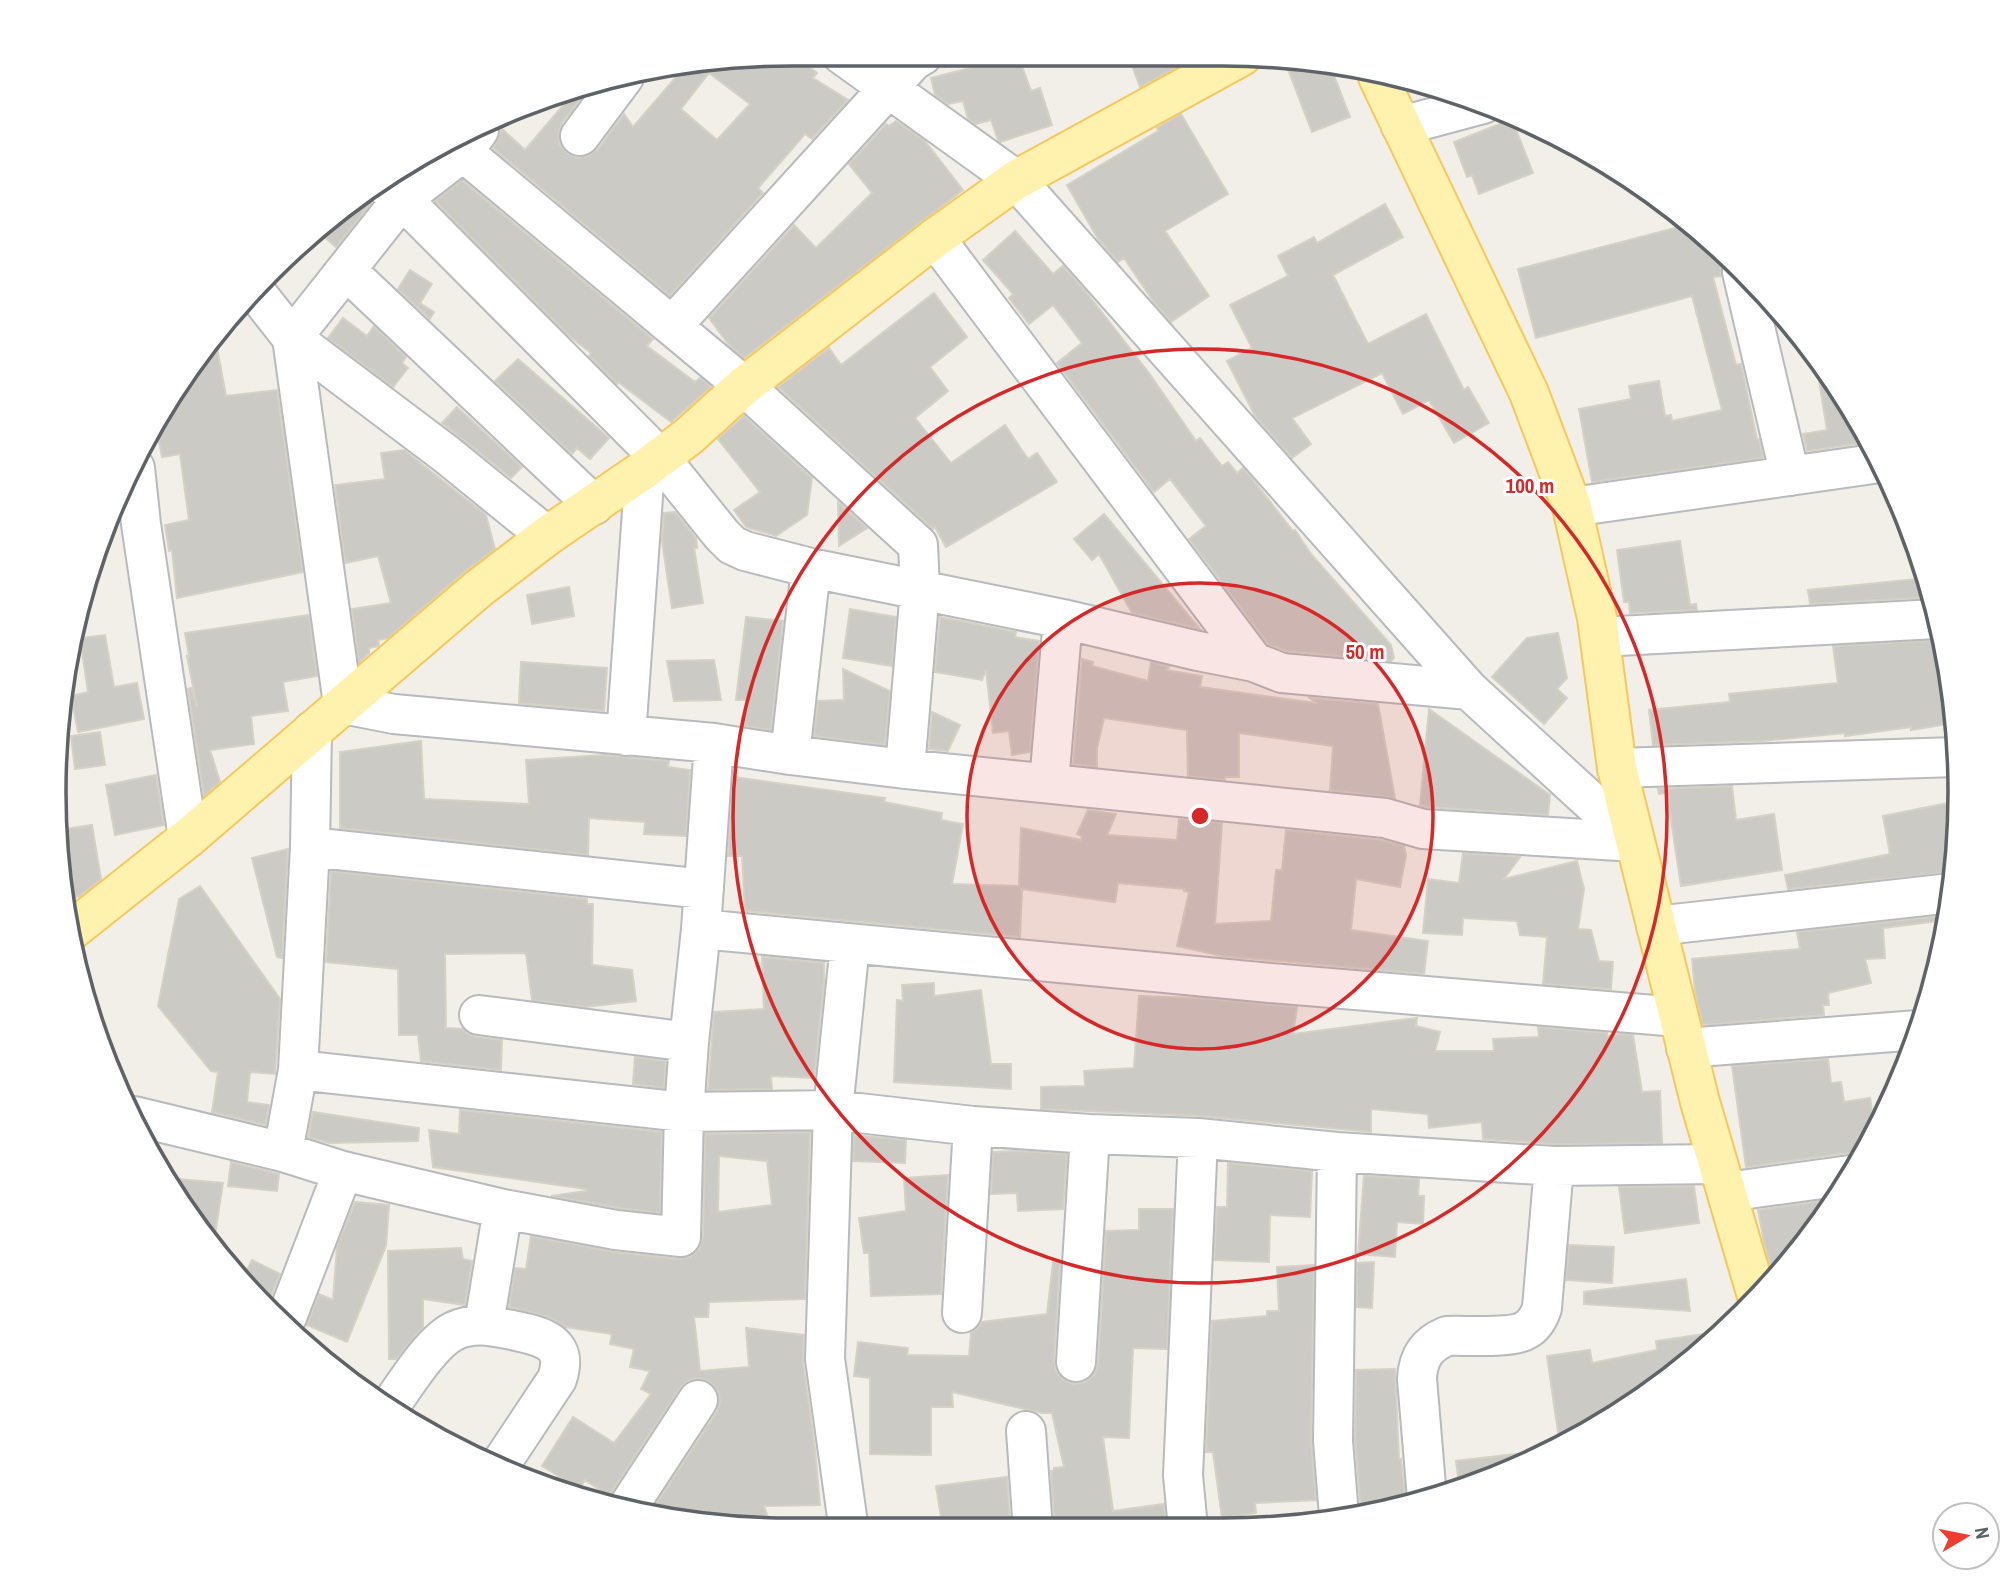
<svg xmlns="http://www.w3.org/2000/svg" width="2015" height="1585" viewBox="0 0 2015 1585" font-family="'Archivo Narrow',sans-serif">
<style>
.building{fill:#cccac4;stroke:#d6d1c5;stroke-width:2;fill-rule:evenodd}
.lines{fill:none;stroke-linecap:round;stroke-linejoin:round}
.minor-casing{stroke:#b7babe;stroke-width:42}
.major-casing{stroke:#f6c85c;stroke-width:42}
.minor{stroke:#fff;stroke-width:38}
.major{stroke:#fff1ae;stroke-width:38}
.ring{fill:none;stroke:#d62828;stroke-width:3.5}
.rim{fill:none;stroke:#5e6368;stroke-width:3.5}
.centre{fill:#d62828;stroke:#fff;stroke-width:3.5}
.ring-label{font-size:21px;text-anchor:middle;font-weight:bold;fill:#d62828;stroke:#fff;stroke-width:6;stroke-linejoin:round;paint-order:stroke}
</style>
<rect width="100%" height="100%" fill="#f1efe7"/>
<path class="building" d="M792 54 817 73 813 78 848 100 812 139 805 134 758 188 763 193 670 296 493 148 502 129 525 150 577 89 588 85 590 86 562 123 558 134 560 145 568 154 577 158 588 156 598 149 624 114 633 127 683 69ZM709 73 750 104 717 140 681 109Z
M974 55H1018L1031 91 1040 88 1052 125 1000 142 998 140 991 120 976 124 968 119 963 101 948 104 935 95 931 78 978 66Z
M1128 55H1175L1179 66 1140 87Z
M1284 59 1331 68 1350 117 1312 132Z
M1181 114 1228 194 1165 231 1209 296 1171 322 1155 304 1124 258 1118 262 1098 239 1067 185 1158 131 1157 128Z
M1512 119 1533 173 1479 194 1472 175 1467 177 1454 142Z
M896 121 924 140 963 190 744 358 729 345 709 318 794 225 816 248 872 193 849 164 886 124 889 126Z
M462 180 653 339 647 346 695 382 700 378 711 387 671 422 618 382 617 384 589 356 591 353 568 335 435 201Z
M366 197 371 203 336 247 320 233Z
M1385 204 1403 237 1333 275 1368 344 1426 314 1464 390 1468 387 1489 423 1454 443 1429 400 1403 414 1382 373 1292 418 1311 444 1292 458 1255 416 1227 361 1252 348 1230 305 1288 276 1278 256 1314 237 1317 243Z
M1690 224 1726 257 1721 266V276L1713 277 1736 365 1741 364 1757 439H1759L1763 458 1592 482 1579 409 1631 399 1629 386 1659 381 1665 416 1671 415 1672 421 1722 410 1692 296 1536 338 1518 269Z
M1015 231 1053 274 1063 266 1086 292 1149 373 1196 441 1200 438 1222 466 1228 462 1237 473 1243 468 1250 476 1293 531 1295 530 1311 554 1391 645 1394 658 1391 661 1287 651 1268 644 1189 539 1206 526 1170 479 1154 492 1057 363 1082 343 1053 305 1029 324 1009 298 1013 294 983 260Z
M410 270 432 284 420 303 434 312 430 319 398 289Z
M934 293 967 337 930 367 948 391 915 418 951 463 1005 425 1028 459 1037 453 1057 482 946 547 935 527 933 529 778 387 829 348 841 365Z
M343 318 367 336 374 326 406 357 402 363 408 368 393 387 328 338Z
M216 342 226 396 277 390 303 572 177 598 172 550 169 551 165 525 189 520 180 454 162 457 155 421Z
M518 359 609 438 590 459 577 448 572 454 495 381Z
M1830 378 1862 423 1870 442 1807 451 1803 434 1827 430 1819 380Z
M457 407 522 467 511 478 442 423Z
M744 416 812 478 807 515 776 536 746 527 734 510 760 492 718 439Z
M404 450 486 515 495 549 464 572 388 638 378 640 379 646 369 648V653L359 662 352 609 391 603 378 556 345 563 335 485 385 479 381 453Z
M838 502 867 528 839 546Z
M675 512 696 538 697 548H694L703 603 672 608 662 541 664 513Z
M1104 514 1200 629 1132 613 1099 554 1092 560 1074 539Z
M1680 541 1690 605 1696 604 1697 610 1630 613 1629 602H1624L1617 550Z
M1927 578 1931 597 1810 604 1808 590Z
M569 587 574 616 532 624 527 595Z
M850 609 896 617 892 666 843 658Z
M309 615 317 676 283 682 288 711 251 716 254 744 210 750 220 782 204 796 188 689 191 688 197 707 187 656H189L185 633Z
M746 617 783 621 771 730 744 726 747 700H736Z
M940 617 1016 632 1015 637 1039 641 1030 752 1012 755 1009 731 993 733 986 670 982 680 935 672Z
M1558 633 1567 678 1557 689 1567 698 1544 724 1492 677 1527 638Z
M105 635 114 687 137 683 144 719 78 732 71 696 88 692 80 638Z
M1941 640 1954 696 1955 723 1911 730V727L1845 736V733L1763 741 1653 745 1649 710 1730 702 1729 694 1838 683 1833 646Z
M1082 659 1093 662 1092 666 1148 681 1151 662 1169 667 1166 670 1202 676 1200 687 1316 703 1310 698 1378 704 1395 798 1330 790 1333 746 1239 733V777H1225V780L1188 776 1187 730 1104 718 1097 748V767L1073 764Z
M714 660 721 700 674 701 667 661Z
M521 662 607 668 604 711 519 703Z
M843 669 890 691 885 745 814 736 818 701 844 700Z
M1429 709 1550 795 1548 815 1427 807 1420 805Z
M932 712 960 725 948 751 929 749Z
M100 732 105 765 75 769 71 736Z
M421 741 424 799 529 804 526 760 604 755 669 761 668 767 690 770 686 836 644 834 645 822 589 818 588 855 340 828V752Z
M156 775 164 825 115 835 106 785Z
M734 777 885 798 884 802 942 813 941 820 963 824 952 884 1019 886 1021 828 1081 840 1082 836 1077 834 1088 810 1116 814 1107 835 1177 840 1179 819 1222 823 1215 924 1271 921 1276 870H1282L1286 830 1381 840 1404 846 1406 855 1400 887 1356 879 1351 930 1428 941 1424 974 1222 956 1177 946 1189 892 1184 891 1185 889 1118 883 1115 902 1022 889 1020 937 745 911 742 856H728Z
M1732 786 1736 820 1774 814 1782 870 1681 886 1667 793 1659 794 1658 789Z
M1948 803 1957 851 1954 872 1788 889 1785 875 1890 854 1883 816Z
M92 825 101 879 80 896 68 898 59 830Z
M288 849 282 958 277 957 252 858Z
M1463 853 1520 857 1504 879 1577 861 1584 889 1578 929 1591 930 1599 961 1613 962 1611 989 1543 984 1547 937 1520 935 1517 921 1463 918 1462 935 1423 933 1428 879 1459 883Z
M331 871 587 899V904H593L592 965 632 970 636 1001 585 1007 532 1000 526 953 445 954 446 1028 463 1029 466 1033 476 1037 502 1040 501 1070 421 1061 418 1035H399L398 969 326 962Z
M200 886 280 999 275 1074 250 1072 247 1102 269 1105 266 1125 212 1112 218 1072 211 1071 158 1006 179 899Z
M1947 915 1946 920 1883 928 1885 958 1865 959 1871 983 1828 993 1829 1005H1823L1824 1015 1703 1025 1695 991 1692 959 1800 949 1797 932Z
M762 957 824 963V982L814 1078 771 1076 772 1089 708 1090 714 1012 764 1009Z
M934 983V996L981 990 991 1064H1011V1089L894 1082 897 1000 903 1001 902 985Z
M1139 996 1199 998 1297 1007 1293 1034 1417 1018 1416 1026 1440 1032 1435 1051H1494L1493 1039 1539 1037 1538 1027 1607 1033V1036L1620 1034 1633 1035 1642 1092 1660 1091 1662 1143 1555 1144 1483 1139 1482 1122 1429 1128 1428 1114 1371 1109V1132L1200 1116 1041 1109V1087L1085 1086 1084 1071 1134 1068Z
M635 1057 666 1061 664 1088 633 1084Z
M1828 1059 1831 1083 1841 1082 1844 1102 1870 1098 1876 1132 1861 1157 1847 1153 1746 1167 1732 1066Z
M460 1110 662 1132 660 1213 619 1208 551 1196 586 1191V1189L433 1167 429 1130 459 1134Z
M313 1112 419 1128 418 1141 329 1143 308 1137Z
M810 1132 805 1299 709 1302 708 1317H694L700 1371 749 1367 746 1328 804 1335 803 1362 815 1448 820 1505 764 1506 772 1529 648 1516 717 1411 720 1401 718 1391 710 1382 700 1378 689 1380 680 1388 609 1496 585 1480 579 1489 542 1466 573 1417 614 1443 651 1394 641 1389 650 1371 630 1367 634 1349 610 1344 612 1334 565 1327 549 1317 509 1307 515 1268 526 1269 531 1236 614 1252 679 1259 690 1257 699 1249 703 1238 705 1134ZM719 1156 767 1161 772 1205 718 1212Z
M854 1135 906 1140 905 1163 853 1161Z
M1014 1151 1067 1154 1063 1209 1018 1211 1017 1193 991 1194 993 1152Z
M231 1162 279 1174 277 1191 228 1186Z
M1228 1163 1312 1171 1310 1217 1270 1215 1269 1262 1214 1260 1217 1207H1227Z
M948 1175 941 1294 871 1296 869 1253H864L859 1218 906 1211 904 1178Z
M1364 1176 1419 1179 1418 1196H1424L1423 1224 1397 1222 1395 1257 1358 1254Z
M166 1178 223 1183 214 1241 205 1229Z
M1694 1186 1699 1223 1625 1233 1619 1187Z
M1835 1199 1808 1242 1774 1278 1764 1242 1758 1210Z
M355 1202 389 1205 386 1246 347 1342 307 1325 319 1294 333 1300 337 1247Z
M1139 1209H1173L1167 1349 1133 1348 1129 1438 1103 1437 1113 1511 1164 1504 1166 1529 1055 1530 1051 1471H1054V1468L1064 1467 1052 1413H1042L952 1392 953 1407H931V1455L870 1454V1378L854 1376 858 1342 908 1348 907 1355 969 1356 971 1333 980 1326 982 1322 1047 1314 1053 1262 1060 1263 1054 1361 1056 1371 1063 1380 1074 1384 1085 1382 1094 1375 1098 1363 1106 1231 1139 1230Z
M1569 1245 1614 1247 1612 1283 1566 1280Z
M461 1248 463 1259 472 1261 465 1305 423 1299V1327L396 1359H389L388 1251Z
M252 1260 280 1274 266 1308 243 1278Z
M1374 1262 1372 1308 1357 1307V1263Z
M1314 1265 1311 1441 1316 1500 1255 1503 1256 1513 1222 1518 1213 1452H1206L1212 1321 1267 1316V1311H1279L1277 1267Z
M1686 1279 1690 1311 1584 1304V1292Z
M1725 1331 1710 1347 1592 1432 1560 1446 1547 1356 1590 1350 1592 1363 1657 1350 1656 1341Z
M1395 1369 1399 1460 1401 1459 1406 1502 1361 1511 1355 1440 1356 1370Z
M1533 1452 1535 1458 1460 1491 1456 1461Z
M1007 1477 1010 1522 943 1530 936 1486Z"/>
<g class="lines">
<g class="minor-casing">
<path id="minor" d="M841 54 1016 180 1469 690 1635 842
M1401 126 1483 104
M479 130 463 152 402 199 292 338 343 704 394 714 714 743 790 755 905 769 1385 818 1423 829 1635 842
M580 136 624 77
M463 152 744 386 918 545 920 589 905 769
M383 184 402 199 660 458 722 535 732 545 745 551 811 568 1063 619 1198 651 1254 662 1282 673 1469 690
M935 238 1254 662
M346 270 594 505
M1742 272 1790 476
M255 291 292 338 446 454 547 536
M672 326 913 61 923 55
M135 468 141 524 188 838
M1572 507 1880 463
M1600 637 1936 619
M626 736 645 469
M790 755 811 568
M1617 768 1956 757
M1049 783 1063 619
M310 847 704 889
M1656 926 1951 893
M701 929 1270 983 1678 1017
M479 1015 689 1042
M1686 1048 1918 1030
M298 1070 684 1112 833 1110 973 1126 1090 1134 1198 1138 1337 1152 1554 1166 1717 1164
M134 1116 283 1152 343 1171 503 1209 616 1230 681 1237 684 1112 689 1042 701 929 714 743
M283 1152 298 1070 310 847 312 731
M1337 1152 1333 1441 1339 1516
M1727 1192 1850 1175
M962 1313 973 1126
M282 1324 287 1317 343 1171
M484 1324 503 1209
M1076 1362 1090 1134
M388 1409C404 1387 430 1343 454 1331 474 1322 491 1326 512 1330 540 1336 570 1341 557 1379L498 1468
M1026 1431 1033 1530
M1427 1498 1417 1379C1418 1357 1427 1344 1447 1336 1465 1335 1512 1339 1526 1330 1535 1325 1539 1317 1542 1308L1554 1166
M626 1510 698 1400
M1188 1529 1183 1475 1198 1138
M849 1531 825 1359 833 1110 850 944"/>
</g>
<g class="major-casing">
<path id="major" d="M1378 77 1529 393 1572 507 1597 618 1617 768 1700 1102 1757 1296
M72 930 188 838 478 589 547 536 645 469 689 436 744 386 935 238 1016 180 1242 56"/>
</g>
<use href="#minor" class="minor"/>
<use href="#major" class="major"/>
</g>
<circle cx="1200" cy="816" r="233" fill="#d62828" fill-opacity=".12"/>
<g class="ring">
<circle cx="1200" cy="816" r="233"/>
<circle cx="1200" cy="816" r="467"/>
</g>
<path d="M0 0H2015V1585H0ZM792 66H1222A726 726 0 0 1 1948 792V792A726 726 0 0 1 1222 1518H792A726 726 0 0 1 66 792V792A726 726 0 0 1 792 66Z" fill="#fff" fill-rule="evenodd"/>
<path class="rim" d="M792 66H1222A726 726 0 0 1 1948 792V792A726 726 0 0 1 1222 1518H792A726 726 0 0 1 66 792V792A726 726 0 0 1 792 66Z"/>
<circle cx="1200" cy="816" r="10" class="centre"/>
<g class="ring-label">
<text x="1530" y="493">100 m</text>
<text x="1365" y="659">50 m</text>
</g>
<g transform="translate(1966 1536) rotate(80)"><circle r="33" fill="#ffffff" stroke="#bfc1c3" stroke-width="2"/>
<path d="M0-5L12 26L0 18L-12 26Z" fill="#ef3c30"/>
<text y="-10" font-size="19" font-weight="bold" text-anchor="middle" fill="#5e6368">N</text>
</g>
</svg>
